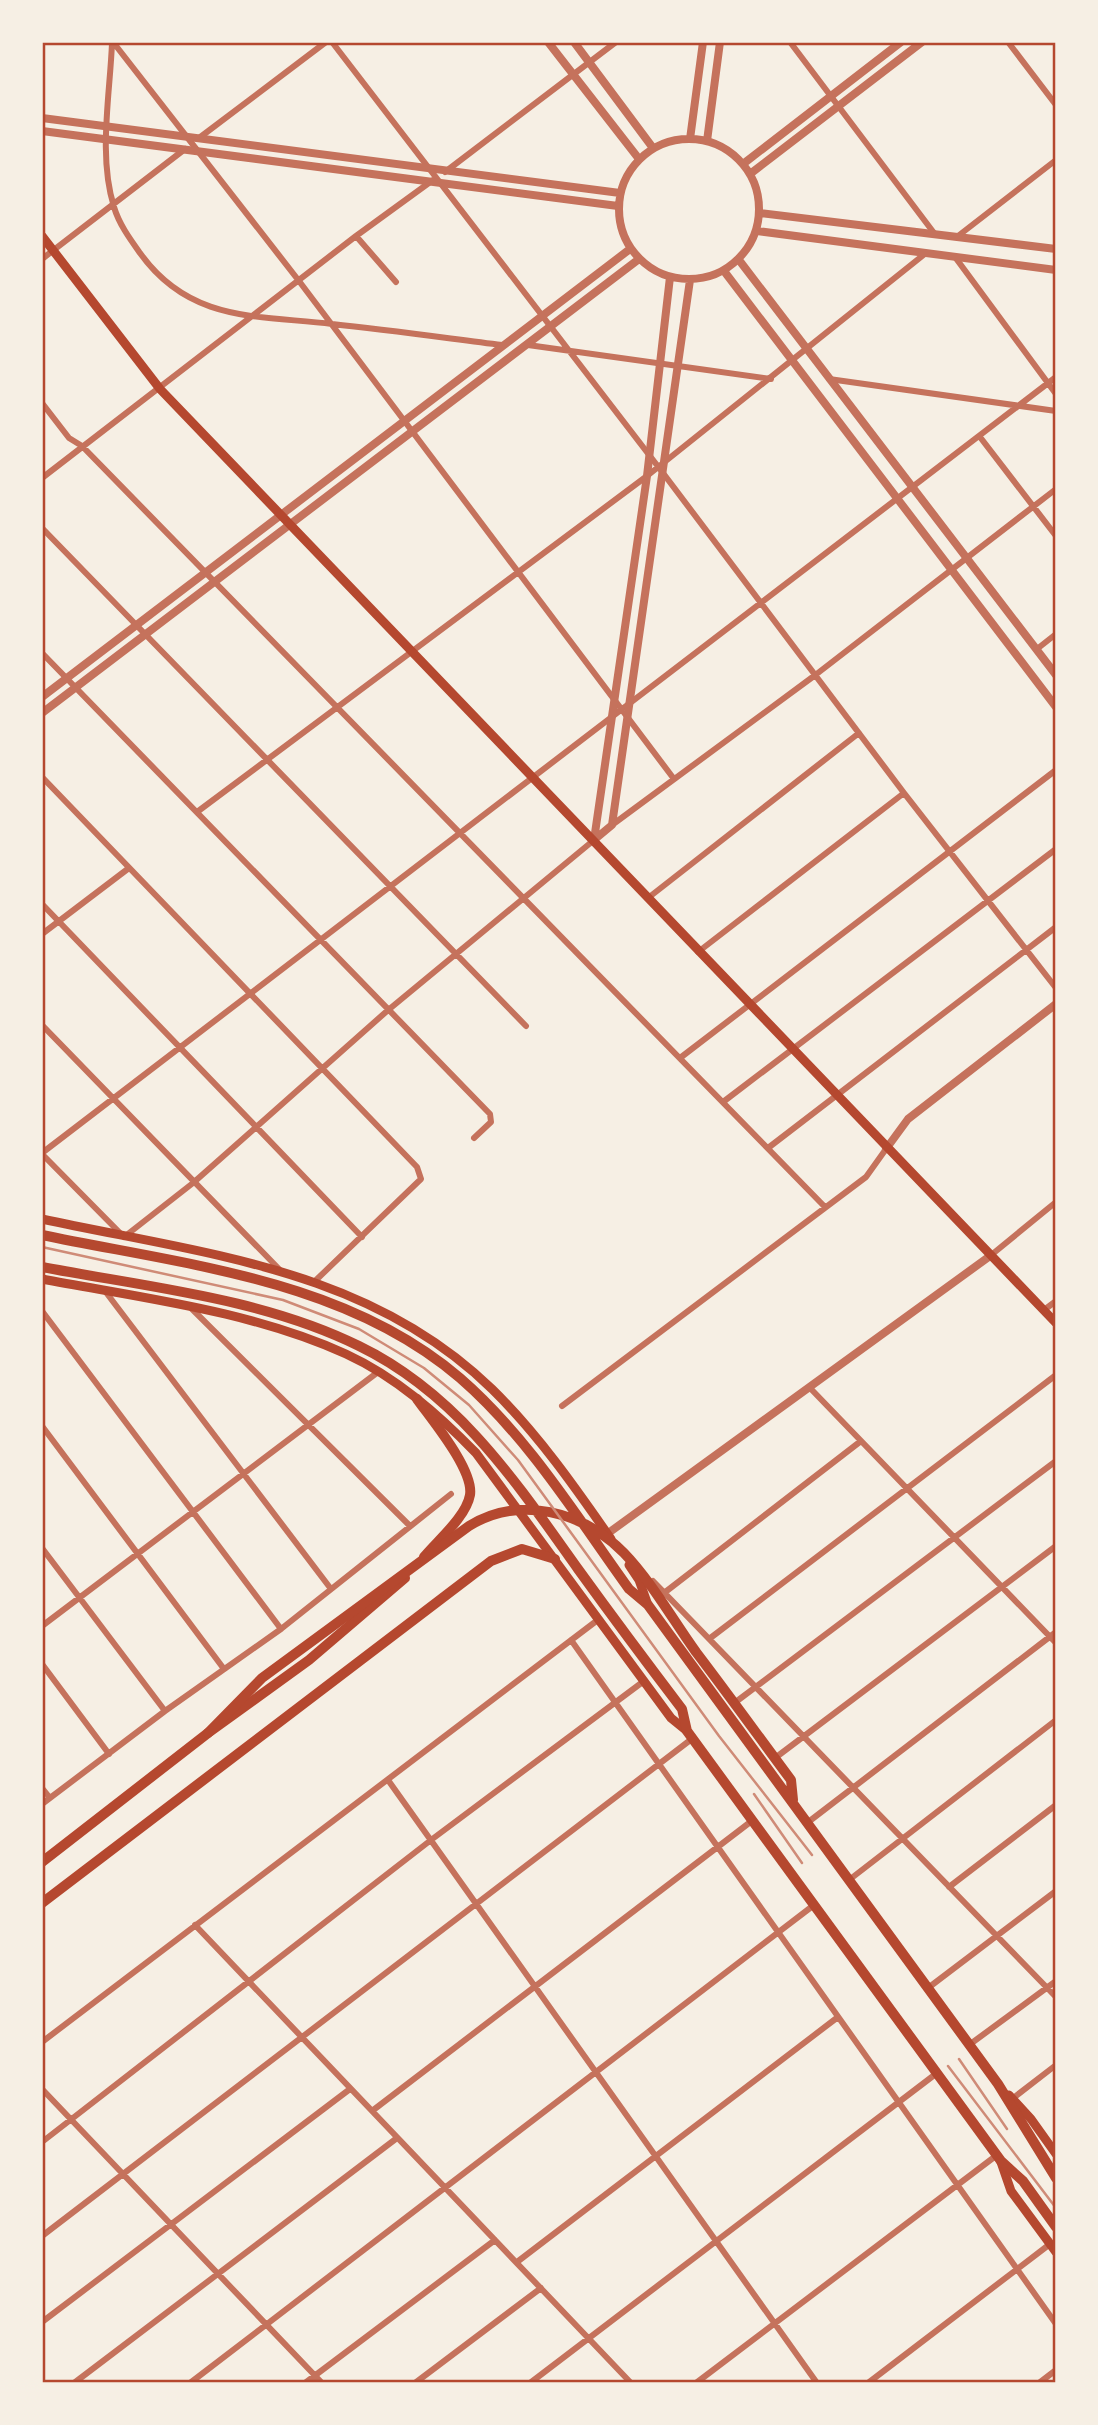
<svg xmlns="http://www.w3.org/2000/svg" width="1098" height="2425" viewBox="0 0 1098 2425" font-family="Karla,sans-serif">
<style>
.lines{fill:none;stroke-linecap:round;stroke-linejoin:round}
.minor{stroke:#c5725c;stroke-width:6}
.tertiary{stroke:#c5725c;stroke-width:8}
.secondary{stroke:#b5482f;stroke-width:9}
.primary{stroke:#b5482f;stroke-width:10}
.motorway{stroke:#b5482f;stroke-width:10}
.rail{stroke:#cf8b77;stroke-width:2.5}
.neatline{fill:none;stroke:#b5482f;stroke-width:2.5}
</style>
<rect width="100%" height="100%" fill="#f6efe4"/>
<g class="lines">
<path class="minor" d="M113 42 299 281 674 779
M332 42 663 473 904 793 1056 988
M790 42 934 233
M1008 42 1056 105
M112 43C110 95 98 156 114 207 119 224 130 239 140 253 190 323 258 315 332 324 389 330 446 338 502 345
M199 138 326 42
M445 172 616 42
M356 236 396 282
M958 236 1056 160
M955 257 1056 394
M42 259 185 149
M528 345 771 379
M829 379 1056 411
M42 403 69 438 82 446 824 1206
M980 437 1056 536
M42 478 356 236 433 180
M42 528 526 1026
M1037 649 1056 634
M42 653 490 1114 491 1122 474 1138
M42 777 417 1167 421 1179 314 1282
M197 812 647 476 926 253
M612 825 814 676 1056 489
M648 898 859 733
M42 904 362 1237
M42 934 129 868
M698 952 904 793
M42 1025 279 1269
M680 1058 1056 770
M723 1102 1056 849
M768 1148 1056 927
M42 1153 1056 377
M42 1154 124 1237 193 1183 387 1011 594 840
M990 1256 1056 1202
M105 1291 331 1589
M192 1309 410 1526
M1044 1310 1056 1301
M42 1311 281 1629
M811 1389 1056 1643
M562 1406 866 1177 886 1149
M42 1426 224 1669
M42 1548 165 1711
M653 1581 1056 1997
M664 1593 861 1441
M42 1626 378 1372
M709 1639 1056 1375
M571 1640 1056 2324
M42 1664 109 1754
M737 1701 1056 1461
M779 1755 1056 1546
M388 1780 817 2383
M42 1788 50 1798
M42 1804 165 1711 281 1629 451 1494
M807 1823 1056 1632
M849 1880 1056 1720
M949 1887 1056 1805
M195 1925 631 2383
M928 1988 1056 1891
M42 2042 599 1619
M969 2045 1056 1981
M42 2089 322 2383
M1012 2099 1056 2065
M372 2111 753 1820
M42 2142 431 1840 644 1681
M42 2236 693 1738
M517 2262 838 2017
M42 2322 350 2089
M74 2383 397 2138
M190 2383 814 1905
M305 2383 495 2240
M415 2383 541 2288
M530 2383 937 2073
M696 2383 997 2155
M868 2383 1050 2244
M1039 2383 1056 2370"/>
<path class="tertiary" d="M548 42 639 159
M574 42 653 148
M42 118 620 193
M42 131 618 206
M619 209a70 70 0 1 1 140 0a70 70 0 1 1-140 0Z
M690 139 703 42
M707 141 720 42
M743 164 901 42
M750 174 922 42
M760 213 1056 249
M757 231 1056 270
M739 260 1056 675
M724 271 1056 707
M42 697 630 249
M42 713 639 259
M594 840 612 825 690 280
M594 840 647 476 670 277
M886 1149 908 1119 1056 1004
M607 1534 990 1256"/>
<path class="secondary" d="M42 236 160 389 1056 1323
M42 1219C203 1254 368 1268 492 1389 537 1433 575 1487 611 1539
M42 1279C142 1298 252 1311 346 1354 396 1377 438 1414 476 1453L671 1718 687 1731
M629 1565 639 1580 648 1605
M1009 2095 1031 2119 1056 2154
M1001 2162 1011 2191 1056 2252"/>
<path class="primary" d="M417 1399C432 1420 474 1470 470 1495 466 1517 438 1540 424 1557
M42 1862 208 1733 309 1660 405 1578
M42 1903 491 1561 522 1549 555 1559"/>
<path class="motorway" d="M42 1235C185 1265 345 1279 460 1378 528 1437 577 1517 629 1589L648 1605 998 2084 1056 2178
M42 1267C147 1287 262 1298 359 1346 458 1394 516 1482 578 1569 612 1616 647 1663 682 1709L687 1731 1001 2161 1023 2181 1056 2227
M208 1733 262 1678 469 1526C519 1495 583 1511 624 1553 651 1581 673 1620 696 1652 728 1694 759 1737 791 1780L793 1800"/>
<path class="rail" d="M42 1247 283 1300 359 1329 424 1368 469 1405 518 1460 719 1736 812 1855
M754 1794 802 1863
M959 2059 1007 2129
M948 2066 1056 2208"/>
</g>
<rect width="1098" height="2425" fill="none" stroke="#f6efe4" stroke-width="88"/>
<rect x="44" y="44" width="1010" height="2337" class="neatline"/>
</svg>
